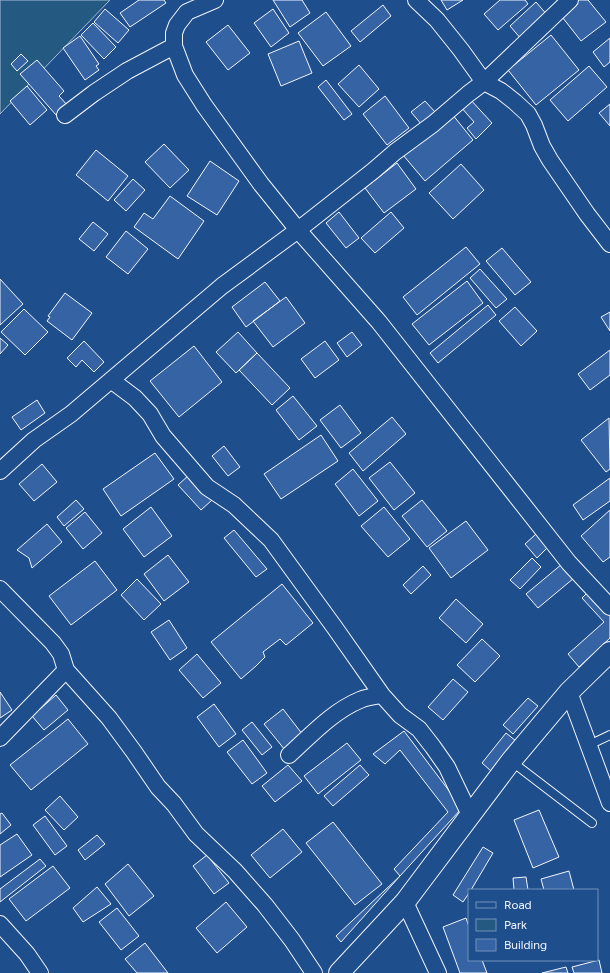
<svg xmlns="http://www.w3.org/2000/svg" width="610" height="973" viewBox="0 0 610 973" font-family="Figtree,sans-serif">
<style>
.green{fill:#245a82;stroke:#a8bbd7}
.building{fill:#3563a3;stroke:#f2f6ff}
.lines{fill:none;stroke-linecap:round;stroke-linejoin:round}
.service-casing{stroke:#f2f6ff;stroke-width:10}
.minor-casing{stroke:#f2f6ff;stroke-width:18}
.tertiary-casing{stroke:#f2f6ff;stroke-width:22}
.service{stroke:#1f4e8c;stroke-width:8}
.minor{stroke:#1f4e8c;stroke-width:16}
.tertiary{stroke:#1f4e8c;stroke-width:20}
</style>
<rect width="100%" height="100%" fill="#1f4e8c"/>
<path class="green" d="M0 0H110L0 114Z"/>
<path class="building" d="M139 0H164L166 3 130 27 120 13Z
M273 0H302L310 13 290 27Z
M441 0H463L447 10Z
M500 0H525L528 4 498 30 484 14Z
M575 0H588L606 22 581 41 559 13Z
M536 2 548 16 522 40 510 26Z
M383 5 391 16 360 42 351 31Z
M105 9 129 30 118 43 94 22Z
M273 9 289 33 271 47 254 23Z
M326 12 351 46 323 66 298 33Z
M93 23 116 47 104 59 81 35Z
M228 25 250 53 228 70 206 42Z
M551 35 579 70 536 105 508 70Z
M80 36 99 64 96 66 99 70 85 80 63 48Z
M610 38V62L604 67 593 52Z
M299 41 312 73 281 86 268 54Z
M21 54 28 61 17 71 11 64Z
M37 60 64 91 59 96 68 106 57 116 20 74Z
M359 65 379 89 359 107 338 84Z
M589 66 607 87 568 121 550 100Z
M326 80 352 114 344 120 318 87Z
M27 86 47 110 30 125 10 101Z
M385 96 409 128 387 145 363 114Z
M469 98 492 123 476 139 467 128 474 122 460 106Z
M425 101 436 113 422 125 411 112Z
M610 104V126L599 113Z
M452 114 473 140 425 181 403 155Z
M164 144 189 170 170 188 145 162Z
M96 150 128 176 108 201 76 175Z
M210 161 239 181 217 215 187 196Z
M397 163 416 189 384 213 365 188Z
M461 164 484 190 453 219 429 193Z
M133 179 145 190 126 211 114 200Z
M170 196 204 221 178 259 134 227 144 213 153 219Z
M339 212 359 238 346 248 326 223Z
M391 212 404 228 375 253 361 238Z
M93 222 108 234 94 251 79 239Z
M126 231 148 249 128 274 106 257Z
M466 247 480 264 417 315 403 297Z
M502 248 531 282 515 295 486 261Z
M480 269 507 299 496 308 470 278Z
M0 279 23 304 0 325Z
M467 281 483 303 429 345 412 324Z
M265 282 280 301 246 327 232 307Z
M65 293 92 313 72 340 47 321 50 317 48 316Z
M286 297 305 323 273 347 253 321Z
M488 305 496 315 438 363 430 353Z
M515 307 537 331 521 346 499 321Z
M24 309 48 332 25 355 1 332Z
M610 312V331L601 317Z
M238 332 257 353 236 373 216 352Z
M352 332 362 345 347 357 337 343Z
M0 338 8 345 0 354Z
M84 341 104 362 94 372 82 360 76 367 67 358Z
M325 341 339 360 315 378 301 359Z
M194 346 222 382 179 417 150 381Z
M610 350V375L590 390 578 374Z
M257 353 290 388 272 405 239 370Z
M293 396 317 426 299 440 276 410Z
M37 400 45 413 21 430 12 417Z
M340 405 361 433 341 448 320 420Z
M392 417 406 434 363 471 349 453Z
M609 418 610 469 606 472 581 440Z
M321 435 338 461 281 499 264 474Z
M224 446 240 467 228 476 212 456Z
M155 453 174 479 121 516 103 489Z
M390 462 415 493 394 510 369 478Z
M42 464 57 482 34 501 19 484Z
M353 469 378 501 359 516 335 484Z
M189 475 212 500 201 510 178 485Z
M610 478V501L583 520 573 505Z
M76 500 84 509 64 526 57 517Z
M422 500 447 531 427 547 402 516Z
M151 507 172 536 144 557 123 529Z
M384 507 410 539 388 557 361 526Z
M610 510V557L603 562 581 536Z
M85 512 102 533 83 549 66 528Z
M466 521 488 550 451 578 429 548Z
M47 524 62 542 32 568 29 558 17 550Z
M234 530 267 569 256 577 224 538Z
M536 534 548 547 537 558 525 544Z
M168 555 189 582 164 601 144 574Z
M532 558 541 567 520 589 510 580Z
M95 561 117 590 71 625 49 596Z
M562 564 574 578 538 608 526 594Z
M423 566 431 575 411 594 403 585Z
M137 579 161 604 144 620 121 595Z
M282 584 313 623 286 645 280 639 263 652 265 657 256 666 241 679 211 642Z
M590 590 610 612V638L579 667 568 654 604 622 582 598Z
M456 599 483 624 466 643 439 618Z
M169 620 187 648 170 660 151 632Z
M482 639 500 656 475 682 457 665Z
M197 654 221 683 203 698 179 670Z
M453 679 468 692 443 720 428 707Z
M0 692 12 710 0 718Z
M56 695 68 710 44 730 32 716Z
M528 698 538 706 513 734 503 725Z
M214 704 236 734 219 747 197 717Z
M283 709 303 735 285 750 264 724Z
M68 719 88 744 31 790 10 765Z
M252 722 272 747 262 755 242 730Z
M404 731 462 808 400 876 394 869 448 812 400 750 385 764 373 754Z
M506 733 516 741 491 771 482 763Z
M243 740 267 773 252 784 227 752Z
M347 743 361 760 318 794 304 776Z
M288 765 302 781 275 802 262 786Z
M360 765 369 775 333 806 324 796Z
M60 796 78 817 64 830 45 810Z
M539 810 559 857 533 868 514 820Z
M2 813 11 825 0 834V814Z
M45 816 67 846 55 855 33 825Z
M333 822 382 884 355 905 306 843Z
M283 829 302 852 270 878 251 855Z
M17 834 32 855 0 877V845Z
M97 835 105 844 85 860 78 850Z
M483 847 493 853 471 890H469V893L463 902 453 895Z
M207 855 229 883 214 894 193 866Z
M40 859 46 866 0 902V889Z
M128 864 154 896 129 916 105 884Z
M53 866 70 888 26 921 9 899Z
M569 871 574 890H544L541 879Z
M400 876 341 942 336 936Z
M526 877 528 890H514L513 878Z
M97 887 111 904 83 922 73 908Z
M226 902 247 927 217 953 196 928Z
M117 908 139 936 121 950 99 922Z
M466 918 469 927V960H482L487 973H460L443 927Z
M145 943 168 973H137L125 959Z
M599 960 602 973H574L572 967Z
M566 967 568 973H542Z"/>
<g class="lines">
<g class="service-casing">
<path id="service" d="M589 745 610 735
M511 761 592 823"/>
</g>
<g class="minor-casing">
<path id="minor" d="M215 0 187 12 177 25 174 33V46L185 75 204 105 261 184 298 230 379 322 569 563 610 607
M416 0 437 20 461 50 484 82 501 91 515 102 528 114 534 125 542 146 550 160 587 214 610 244
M65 115 94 93 127 71 174 46
M111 380 135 398 150 414 163 436 207 487 234 505 271 540 335 628 382 695 400 715 419 729 433 747 447 767 470 815
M0 471 34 440 71 414 222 286 298 230 373 171 395 152 433 124 468 94 484 82 570 0
M0 589 53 643 61 654 66 670 109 718 134 752 158 787 174 804 196 834 235 871 265 905 292 940 314 973
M569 692 610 803
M0 738 66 670
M289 755C310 736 333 711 360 700 367 697 375 696 382 695
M405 902 438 973
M0 924 27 954 40 973"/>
</g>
<g class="tertiary-casing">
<path id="tertiary" d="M339 973 405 902 511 761 569 692 610 652"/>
</g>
<use href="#service" class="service"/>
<use href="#minor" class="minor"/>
<use href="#tertiary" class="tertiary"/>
</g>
<rect x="468" y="889" width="130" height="72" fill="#1f4e8c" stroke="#7391ba"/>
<rect x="476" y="902" width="20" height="6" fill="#1f4e8c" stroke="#7391ba"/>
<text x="504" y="909" font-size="12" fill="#f2f6ff">Road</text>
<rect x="476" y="919" width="20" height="12" fill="#245a82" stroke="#7391ba"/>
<text x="504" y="929" font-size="12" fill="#f2f6ff">Park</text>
<rect x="476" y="939" width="20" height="12" fill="#3563a3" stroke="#7391ba"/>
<text x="504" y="949" font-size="12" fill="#f2f6ff">Building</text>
</svg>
